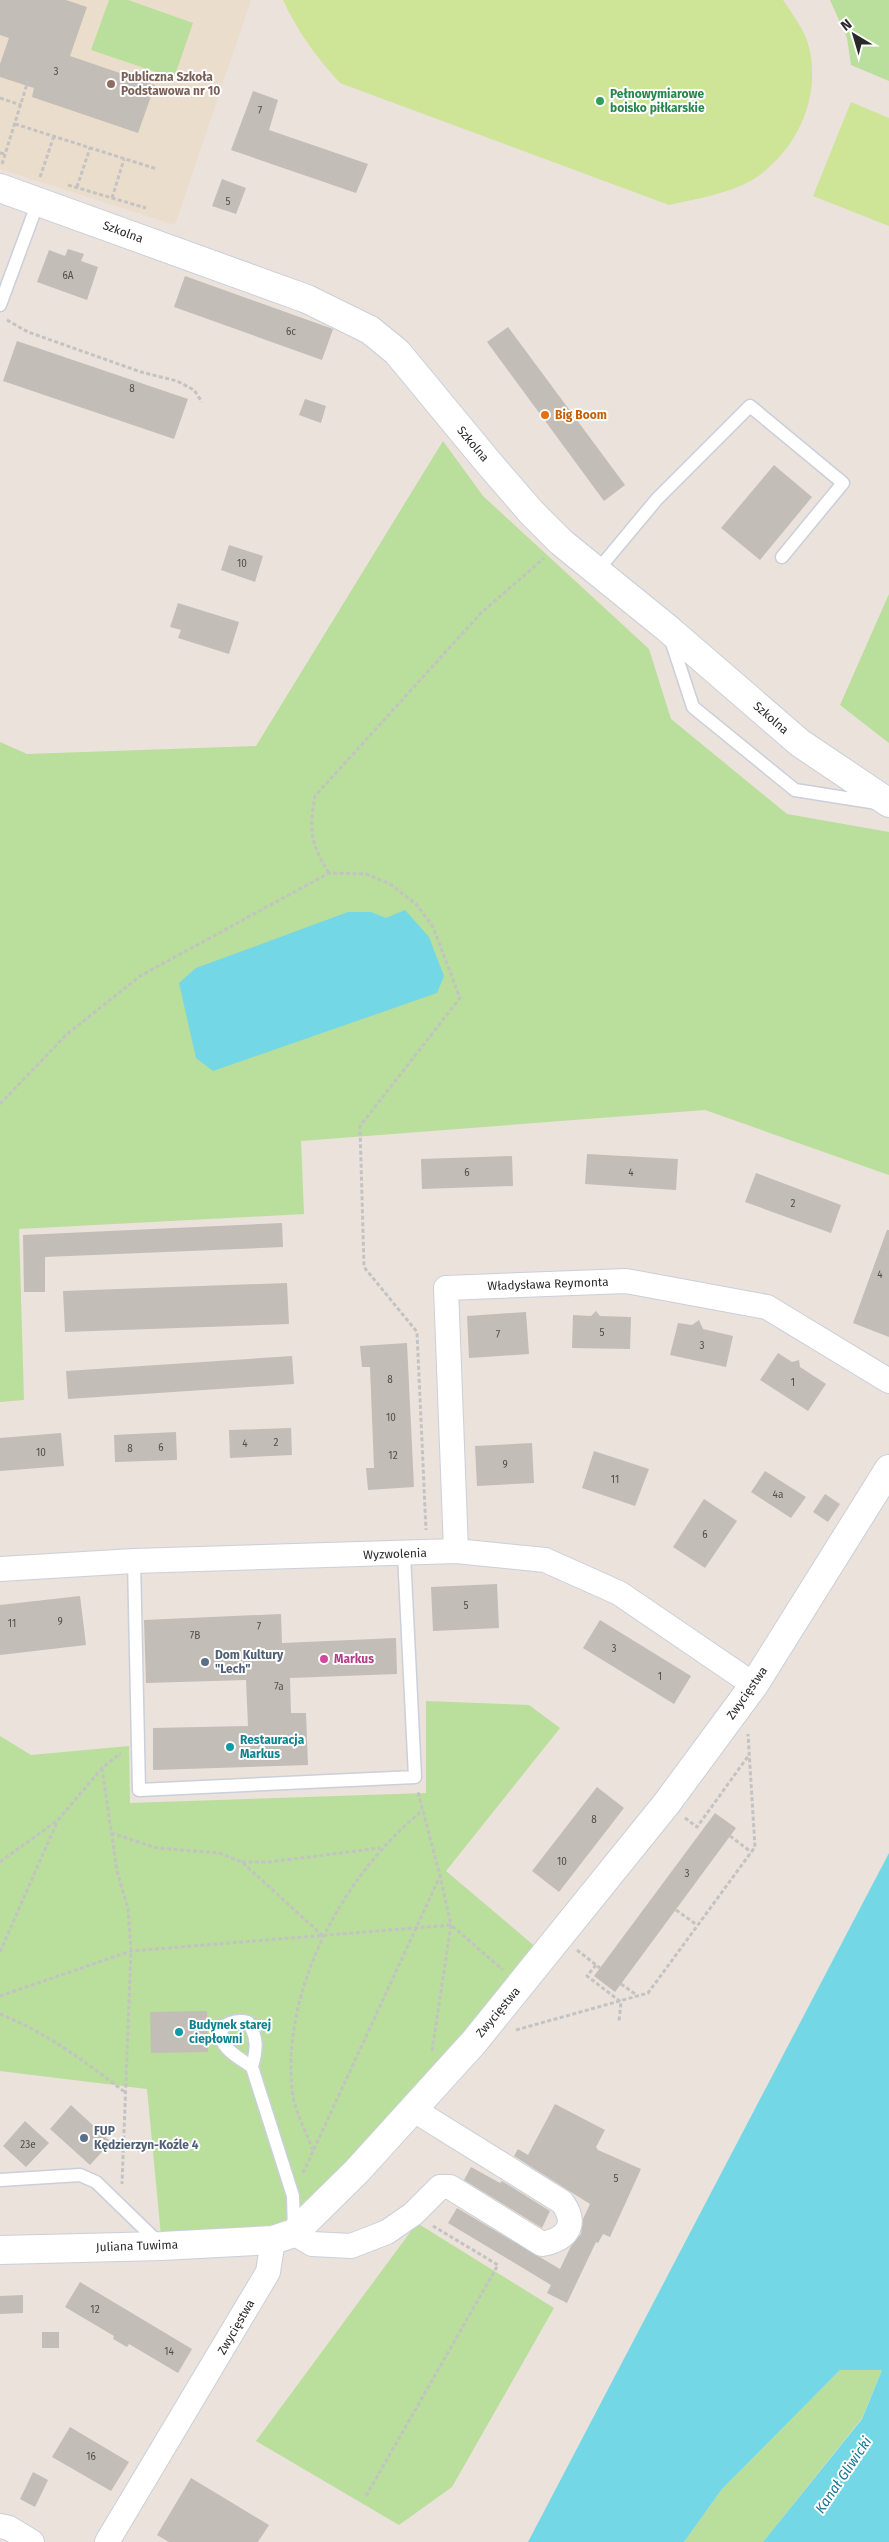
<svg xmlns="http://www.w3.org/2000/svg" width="889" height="2542" viewBox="0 0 889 2542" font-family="'Fira Sans',sans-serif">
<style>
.education{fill:#ebddcb}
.green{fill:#bade9b}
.pitch{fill:#cee497}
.water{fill:#74d7e6}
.building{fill:#c3bdb7}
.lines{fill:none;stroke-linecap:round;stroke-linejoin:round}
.service-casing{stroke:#cacfda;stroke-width:15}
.minor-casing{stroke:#cacfda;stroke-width:26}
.tertiary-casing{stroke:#cacfda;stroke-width:30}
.path{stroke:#c3c3c3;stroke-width:3;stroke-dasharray:4 2.5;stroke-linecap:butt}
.service{stroke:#fff;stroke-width:12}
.minor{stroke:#fff;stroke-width:24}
.tertiary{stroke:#fff;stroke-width:28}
.education-dot{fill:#8d6e63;stroke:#fff;stroke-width:2}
.leisure-dot{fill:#2e9e5b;stroke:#fff;stroke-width:2}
.food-dot{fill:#e8710a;stroke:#fff;stroke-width:2}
.hotel-dot{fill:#d1479c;stroke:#fff;stroke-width:2}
.service-dot{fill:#5c6f8a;stroke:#fff;stroke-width:2}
.culture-dot{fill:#0f9aa8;stroke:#fff;stroke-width:2}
.labels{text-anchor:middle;stroke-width:4;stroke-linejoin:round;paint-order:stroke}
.number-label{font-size:10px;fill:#504e4c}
.education-label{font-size:12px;font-weight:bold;fill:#785e54;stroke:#fff;text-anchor:start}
.leisure-label{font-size:12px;font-weight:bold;fill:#27864d;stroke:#fff;text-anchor:start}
.street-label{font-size:12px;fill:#292929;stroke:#fff}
.food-label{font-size:12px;font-weight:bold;fill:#c56008;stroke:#fff;text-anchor:start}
.service-label{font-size:12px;font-weight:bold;fill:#4e5e75;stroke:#fff;text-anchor:start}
.hotel-label{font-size:12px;font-weight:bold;fill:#b23c85;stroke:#fff;text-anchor:start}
.culture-label{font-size:12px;font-weight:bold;fill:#0d838f;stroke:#fff;text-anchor:start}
.water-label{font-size:14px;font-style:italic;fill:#167690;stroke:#fff}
</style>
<rect width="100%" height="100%" fill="#eae2db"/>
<path class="education" d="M0 0H251L175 225 0 169Z"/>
<path class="green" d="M109 0H128L193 23 174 78 91 50Z
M830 0H889V81L851 65 847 38Z
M443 441 483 496 649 649 671 719 787 814 889 832V1175L705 1110 301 1141 304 1214 19 1229 24 1400 0 1402V742L27 754 256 746Z
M889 594V743L840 705Z
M426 1701 529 1705 560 1728 446 1871 545 1955 294 2233 162 2246 147 2089 0 2071V1736L31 1755 129 1746 130 1803 426 1793Z
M417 2223 554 2308 452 2487 399 2525 256 2441Z
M840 2370H882L862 2418 763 2542H684L722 2489Z"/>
<path class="pitch" d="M283 0H783C792 14 805 30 809 47 821 97 798 148 757 177 733 193 696 199 669 205L340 83C316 57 298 32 283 0Z
M851 102 889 118V226L813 196Z"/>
<path class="water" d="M405 910 429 937 444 976 437 993 213 1071 196 1058 179 983 196 968 348 912H371L386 918Z
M889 1853V2542H763L862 2419 882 2370H840L722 2489 684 2542H528Z"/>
<path class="building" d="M0 0H66L87 7 70 56 155 85 138 133 32 97 34 88 0 77V64L9 38 0 35Z
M253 91 278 100 269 130 368 164 356 193 231 150Z
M222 179 246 188 236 214 212 206Z
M68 249 84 254 81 261 98 267 87 300 37 282 49 250 65 256Z
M185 276 333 329 322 360 174 307Z
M508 327 625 485 604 501 487 342Z
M17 341 188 399 174 439 3 381Z
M305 399 326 406 321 423 299 415Z
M774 465 812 497 760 560 721 528Z
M229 545 263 556 255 582 221 570Z
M178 603 239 622 229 654 178 638 181 630 170 627Z
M587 1154 678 1159 676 1190 585 1184Z
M512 1156 513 1186 422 1189 421 1159Z
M756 1173 841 1205 831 1233 745 1202Z
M282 1223 283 1247 45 1257V1292H24L23 1235Z
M887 1230H889V1337L853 1323Z
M287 1283 289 1324 65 1332 63 1291Z
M596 1311 600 1316 631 1317 630 1349 572 1348 573 1315 591 1316Z
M526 1312 529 1354 469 1358 467 1316Z
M699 1320 703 1329 733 1336 726 1367 670 1355 678 1323 692 1325Z
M407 1343 414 1487 368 1490 366 1468H374L370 1367H362L360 1346Z
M778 1353 792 1362 799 1360 800 1367 826 1384 808 1411 760 1380Z
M292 1356 294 1384 68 1399 66 1371Z
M291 1428 292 1455 230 1458 229 1430Z
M176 1432 177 1460 115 1462 114 1435Z
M61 1433 64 1466 0 1471V1438Z
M532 1443 534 1483 477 1486 475 1446Z
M594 1451 649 1469 635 1506 582 1488Z
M765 1471 806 1497 791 1518 751 1492Z
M825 1494 840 1504 828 1522 813 1512Z
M704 1499 737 1521 705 1568 673 1547Z
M497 1584 499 1628 433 1631 431 1587Z
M80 1596 86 1645 0 1655V1605Z
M281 1614 282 1643 396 1638 397 1674 290 1678 291 1713H306L308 1765 153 1770V1728L248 1726 246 1680 146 1683 144 1620Z
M600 1620 691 1676 674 1704 583 1648Z
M597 1787 624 1808 559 1892 532 1871Z
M715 1813 736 1828 615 1992 594 1976Z
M207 2011 208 2052 151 2053 150 2012Z
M555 2104 605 2130 596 2147 598 2150 641 2169 610 2237 603 2234 598 2243 596 2242 567 2303 547 2293 551 2285 448 2223 457 2208 560 2269 571 2246 581 2234 583 2219 590 2204 514 2156 518 2149 528 2155Z
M71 2105 111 2142 90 2165 50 2129Z
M25 2121 49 2143 26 2167 3 2146Z
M471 2167 500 2183 502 2181 550 2211 542 2228 464 2180Z
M80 2282 192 2349 178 2373 129 2344 127 2347 113 2339 114 2336 65 2307Z
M23 2295V2313L0 2314V2296Z
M42 2332H59V2348H42Z
M70 2427 129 2462 111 2491 52 2457Z
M33 2472 48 2480 35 2507 20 2499Z
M191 2478 269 2525 258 2542H169L157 2535Z"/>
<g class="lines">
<g class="service-casing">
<path id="service" d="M0 305 38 202
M597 571 657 499 750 406 843 483 782 557
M670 637 693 707 795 790 877 803
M134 1561 139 1790 415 1777 404 1554
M252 2067C243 2060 226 2052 222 2040 217 2023 237 2019 248 2022 258 2038 257 2049 252 2067L293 2196 294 2231
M0 2180 80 2175 96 2182 160 2244"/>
</g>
<g class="minor-casing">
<path id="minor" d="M456 1551 446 1288 626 1281 767 1307 889 1381
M0 1569 134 1561 456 1551 545 1560 619 1593 754 1685
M294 2233 312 2244 351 2246 387 2232 413 2214 440 2187H450L542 2244C568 2239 578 2224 562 2202L414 2110
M0 2526 9 2528 32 2542
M107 2542 268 2272 273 2240"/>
</g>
<g class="tertiary-casing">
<path id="tertiary" d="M0 188 307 299 370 330 397 352 487 461 531 512 561 542 667 628 800 743 889 803
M0 2250 162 2246 273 2240 294 2233 357 2171 474 2042 667 1803 754 1685 889 1469"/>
</g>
<path class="path" d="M0 98 21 105
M15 124 157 169
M0 153 6 154
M2 164 28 81
M40 177 54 136
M68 185 146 208
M77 187 90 148
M112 198 124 159
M7 320 28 332 141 372 177 381 194 390 202 402
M329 873C310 843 309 830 315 796L481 613 544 558
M0 1104 66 1035 140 976 329 873 366 874 390 884 416 904 433 927 460 998 360 1126 364 1267 417 1332 426 1530
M102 1768 117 1871 128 1909 131 1951 122 2184
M685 1818 697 1827 749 1755
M111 1833 157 1848 219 1853 242 1862 323 1936
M730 1836 751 1852
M0 1862 58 1820 102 1768 121 1753
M242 1862H269L380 1848
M676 1910 697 1925
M577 1950 600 1968
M0 1952 57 1822
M596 1965 587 1976 621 2002 619 2021
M621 1984 638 1996
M0 1996 131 1951 451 1925 503 1970
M0 2014C47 2033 86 2062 126 2093
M516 2030 648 1993 755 1847 748 1734
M432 2051 451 1925 440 1876
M313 2150C305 2130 294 2110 292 2089 282 1986 345 1873 423 1810
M303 2173 440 1876 418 1792
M366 2496 498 2265 433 2226"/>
<use href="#service" class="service"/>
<use href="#minor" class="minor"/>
<use href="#tertiary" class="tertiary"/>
</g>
<circle class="education-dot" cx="111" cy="84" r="5"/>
<circle class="leisure-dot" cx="600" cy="101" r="5"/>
<circle class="food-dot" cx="545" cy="415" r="5"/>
<circle class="hotel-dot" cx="324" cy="1659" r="5"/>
<g class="service-dot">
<circle cx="205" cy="1662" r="5"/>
<circle cx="84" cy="2138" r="5"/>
</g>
<g class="culture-dot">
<circle cx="230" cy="1747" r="5"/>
<circle cx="179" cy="2032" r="5"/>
</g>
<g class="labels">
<g class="number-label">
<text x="56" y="75">3</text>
<text x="260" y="114">7</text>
<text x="228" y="205">5</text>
<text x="68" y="279">6A</text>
<text x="291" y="335">6c</text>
<text x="132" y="392">8</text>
<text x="242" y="567">10</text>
<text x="467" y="1176">6</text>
<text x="631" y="1176">4</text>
<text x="793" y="1207">2</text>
<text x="880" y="1278">4</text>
<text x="602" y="1336">5</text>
<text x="498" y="1338">7</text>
<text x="702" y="1349">3</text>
<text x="390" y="1383">8</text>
<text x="793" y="1386">1</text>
<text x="391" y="1421">10</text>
<text x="276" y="1446">2</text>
<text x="245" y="1447">4</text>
<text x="161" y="1451">6</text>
<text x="130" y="1452">8</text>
<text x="41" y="1456">10</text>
<text x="393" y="1459">12</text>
<text x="505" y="1468">9</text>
<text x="615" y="1483">11</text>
<text x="778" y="1498">4a</text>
<text x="705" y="1538">6</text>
<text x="466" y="1609">5</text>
<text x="60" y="1625">9</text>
<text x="12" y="1627">11</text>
<text x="259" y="1630">7</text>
<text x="195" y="1639">7B</text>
<text x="614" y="1652">3</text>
<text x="660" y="1680">1</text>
<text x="279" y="1690">7a</text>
<text x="594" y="1823">8</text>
<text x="562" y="1865">10</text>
<text x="687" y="1877">3</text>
<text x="28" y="2148">23e</text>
<text x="616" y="2182">5</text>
<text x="95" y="2313">12</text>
<text x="169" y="2355">14</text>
<text x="91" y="2460">16</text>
</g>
<g class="education-label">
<text x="121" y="81">Publiczna Szkoła<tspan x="121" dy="14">Podstawowa nr 10</tspan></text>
</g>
<g class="leisure-label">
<text x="610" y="98">Pełnowymiarowe<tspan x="610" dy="14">boisko piłkarskie</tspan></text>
</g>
<g class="street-label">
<text transform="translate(123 232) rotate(20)" y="4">Szkolna</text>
<text transform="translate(473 444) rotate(50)" y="4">Szkolna</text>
<text transform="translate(771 718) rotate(41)" y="4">Szkolna</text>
<text transform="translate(548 1284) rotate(-2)" y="4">Władysława Reymonta</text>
<text transform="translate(395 1554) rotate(-2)" y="4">Wyzwolenia</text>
<text transform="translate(747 1693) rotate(-55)" y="4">Zwycięstwa</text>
<text transform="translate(498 2012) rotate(-50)" y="4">Zwycięstwa</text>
<text transform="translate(137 2246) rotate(-2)" y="4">Juliana Tuwima</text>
<text transform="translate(236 2327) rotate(-60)" y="4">Zwycięstwa</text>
</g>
<g class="food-label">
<text x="555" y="419">Big Boom</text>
</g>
<g class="service-label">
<text x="215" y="1659">Dom Kultury<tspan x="215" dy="14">"Lech"</tspan></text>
<text x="94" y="2135">FUP<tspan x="94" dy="14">Kędzierzyn-Koźle 4</tspan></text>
</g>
<g class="hotel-label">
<text x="334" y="1663">Markus</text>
</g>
<g class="culture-label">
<text x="240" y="1744">Restauracja<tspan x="240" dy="14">Markus</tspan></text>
<text x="189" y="2029">Budynek starej<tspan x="189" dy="14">ciepłowni</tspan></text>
</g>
<g class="water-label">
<text transform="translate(843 2475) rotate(-56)" y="5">Kanał Gliwicki</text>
</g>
</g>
<g transform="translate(854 35) rotate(322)" stroke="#ffffff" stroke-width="4" paint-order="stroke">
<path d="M0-4L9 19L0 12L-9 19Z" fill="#292929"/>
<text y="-8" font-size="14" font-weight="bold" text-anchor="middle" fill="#292929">N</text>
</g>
</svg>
